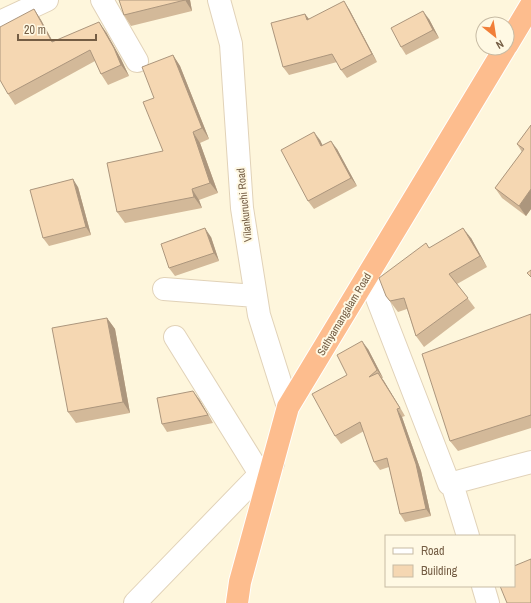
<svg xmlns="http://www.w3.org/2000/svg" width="531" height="603" viewBox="0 0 531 603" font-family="'Archivo Narrow',sans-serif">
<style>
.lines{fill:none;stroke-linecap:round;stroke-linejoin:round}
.minor-casing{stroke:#e1d2b8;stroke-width:24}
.highway-casing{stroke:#fff;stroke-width:24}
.minor{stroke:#fff;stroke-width:22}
.highway{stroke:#fdbd8e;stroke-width:22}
.wall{fill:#d3b999}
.shaded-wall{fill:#ac967d}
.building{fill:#f5d7b2;stroke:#ac967d}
.labels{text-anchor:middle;stroke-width:4;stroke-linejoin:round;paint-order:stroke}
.street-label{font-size:11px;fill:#745d44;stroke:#fff9e4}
</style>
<rect width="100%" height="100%" fill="#fef6dc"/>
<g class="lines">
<g class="minor-casing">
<path id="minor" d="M102 0 137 61
M219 0 231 44 242 208 259 315 288 407
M0 22 47 0
M368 275 449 484 531 462
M164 289 256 296
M175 337 260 474
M449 484 453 487 468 536
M483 586 488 603
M135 603 260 474 273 463"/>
</g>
<g class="highway-casing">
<path id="highway" d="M507 45 531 5
M237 603 240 582 288 407 505 48"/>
</g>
<use href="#minor" class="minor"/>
<use href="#highway" class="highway"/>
</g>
<path class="wall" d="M119 0H190L192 11 131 26 124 15Z
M34 9 41 20 53 42 106 32 121 59 129 76 108 85 101 74 95 61 15 105 8 94Z
M349 9 377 62 347 78 341 70 337 62 289 75 283 67 305 14 309 19Z
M429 19 439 38 406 55 401 47Z
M173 55 180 66 209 139 200 143 218 193 199 200 202 208 125 223 117 212 163 151 154 98Z
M531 125V209L526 216 502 198 495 188 522 152 517 144Z
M320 140 322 145 337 149 357 186 314 209 308 201Z
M78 187 91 235 49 246 43 238Z
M211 237 219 261 175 276 169 268Z
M471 238 487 267 457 284 475 308 424 347 416 336 407 309 398 312 386 296 429 248Z
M531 314V428L458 451 450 441Z
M107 318 115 329 130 413 76 423 68 412Z
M368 349 383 378H382L405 416 402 417 421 471 431 516 405 522 400 514 389 467 380 470 374 462 364 431 341 444 335 436Z
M199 399 213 423 167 432 162 424Z"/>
<path class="shaded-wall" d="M185 0H190L192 11Z
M344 1 349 9 377 62 372 54Z
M34 9 41 20 59 53 52 42Z
M423 11 429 19 439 38 433 30Z
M305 14 311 22 307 20Z
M99 22 106 32 121 59 129 76 121 65Z
M173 55 180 66 209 139 202 128Z
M193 132 200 143 218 193 210 183Z
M314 132 320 140 327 154 321 146Z
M331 141 337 149 357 186 351 178Z
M73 179 78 187 91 235 86 227Z
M192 189 199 200 202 208 194 197Z
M531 189V209L526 216 519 206Z
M205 228 211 237 219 261 214 253Z
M463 228 471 238 487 267 480 256Z
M107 318 115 329 130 413 123 402Z
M362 341 368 349 383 378 377 370Z
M378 373 384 381 405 416 400 408Z
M193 391 199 399 213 423Z
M397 409 402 417 421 471 431 516 426 509Z"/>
<path class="building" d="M119 0H185L124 15Z
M344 1 372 54 341 70 332 54 283 67 271 23 305 14 307 20Z
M34 9 52 42 99 22 114 48 121 65 101 74 90 50 8 94 0 80V27Z
M423 11 433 30 401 47 391 28Z
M173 55 202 128 193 132 210 183 192 189 194 197 117 212 107 163 163 151 143 102 154 98 142 67Z
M531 125V189L519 206 495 188 524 149 517 144Z
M314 132 321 146 331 141 351 178 308 201 281 150Z
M73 179 86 227 43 238 30 190Z
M205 228 214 253 169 268 161 244Z
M463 228 480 256 449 274 468 298 416 336 404 298 390 301 386 296 379 278 426 243 429 248Z
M531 270V277L527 273Z
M531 314V415L450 441 422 354Z
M107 318 123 402 68 412 52 328Z
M362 341 377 370 369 377 378 373 400 408 397 409 416 464 426 509 400 514 387 458 374 462 360 422 335 436 312 394 347 375 337 355Z
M193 391 208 415 162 424 157 398Z
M531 559V603H507L500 586H514V566Z"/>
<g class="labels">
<g class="street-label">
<text transform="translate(244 205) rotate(-96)" y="4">Vilankuruchi Road</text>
<text transform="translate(344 314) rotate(-59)" y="4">Sathyamangalam Road</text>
</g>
</g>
<rect x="385" y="535" width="130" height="52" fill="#fff9e4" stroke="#c7bba4"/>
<rect x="393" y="548" width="20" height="6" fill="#ffffff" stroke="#c7bba4"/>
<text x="421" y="555" font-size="12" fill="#745d44">Road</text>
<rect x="393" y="565" width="20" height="12" fill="#f5d7b2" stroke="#c7bba4"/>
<text x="421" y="575" font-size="12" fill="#745d44">Building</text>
<g transform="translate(495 36) rotate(150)"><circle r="19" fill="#fff9e4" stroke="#c7bba4"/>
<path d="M0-3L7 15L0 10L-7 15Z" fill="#f17f38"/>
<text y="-6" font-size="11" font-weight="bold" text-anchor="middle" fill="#745d44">N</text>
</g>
<path d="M18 34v6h78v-6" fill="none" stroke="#745d44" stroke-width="2"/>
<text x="24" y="34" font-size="12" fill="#745d44" stroke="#fff9e4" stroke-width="3" paint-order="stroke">20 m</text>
</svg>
